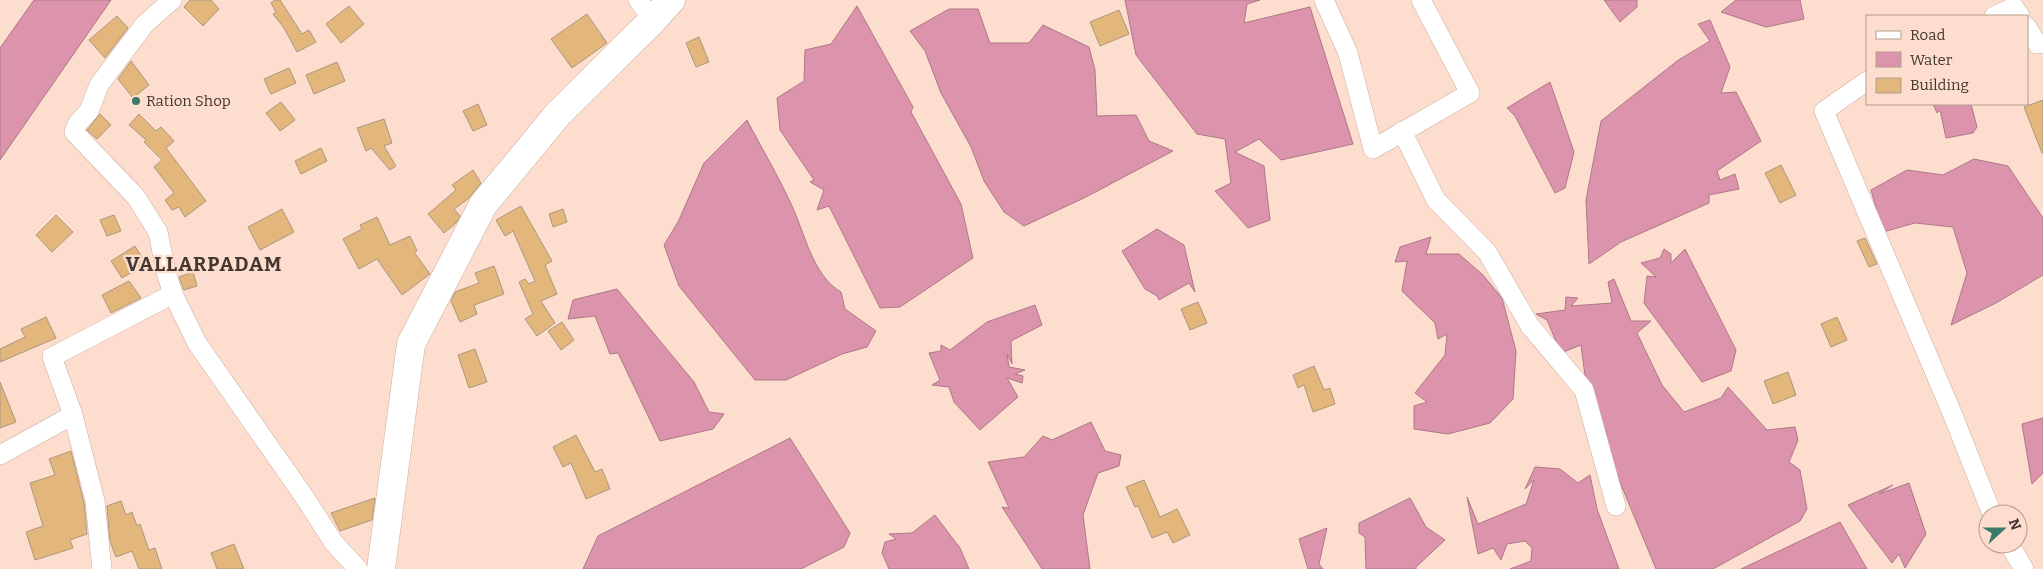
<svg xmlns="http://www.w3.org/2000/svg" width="2043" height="569" viewBox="0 0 2043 569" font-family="Bitter,serif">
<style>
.water{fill:#dc94ac;stroke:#ae7887}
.building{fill:#e3b67c;stroke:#ab977e}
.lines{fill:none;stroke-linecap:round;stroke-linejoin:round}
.street-casing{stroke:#ccad9e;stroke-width:20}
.secondary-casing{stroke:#ccad9e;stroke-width:29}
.street{stroke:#fff;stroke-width:19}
.secondary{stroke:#fff;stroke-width:28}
.poi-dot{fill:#3b7a68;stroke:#fdddcd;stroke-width:2}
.labels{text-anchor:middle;stroke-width:4.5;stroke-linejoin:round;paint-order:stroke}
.poi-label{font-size:15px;fill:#443731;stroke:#fdddcd;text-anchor:start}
.district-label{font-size:20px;font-weight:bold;letter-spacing:1px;fill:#443731;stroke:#fdddcd}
</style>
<rect width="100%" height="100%" fill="#fdddcd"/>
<path class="water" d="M34 0H111L0 160V48Z
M1125 0H1260L1247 4 1244 23 1310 7 1353 144 1281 160 1259 139 1235 152 1264 166 1270 220 1248 228 1215 191 1231 183 1225 139 1197 134 1136 55Z
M1604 0H1637V7L1620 22Z
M1736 0H1800L1804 19 1766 27 1721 12Z
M857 6 913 107 911 112 961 204 973 258 900 307 880 308 829 206 817 210 824 190 810 182 814 180 780 130 777 98 804 81 805 50 831 44Z
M949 9H978L990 43H1029L1043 25 1089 47 1095 70 1097 116 1136 115 1149 141 1173 151 1086 197 1024 226 1004 212 984 181 971 147 941 93 925 51 910 31Z
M1710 20 1730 67 1721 93 1736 92 1761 141 1717 171 1720 180 1735 174 1739 189 1709 195V203L1621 242 1589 264 1586 200 1601 121 1677 61 1710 41 1698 24Z
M1550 82 1574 152 1565 188 1555 193 1515 116 1507 108Z
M1933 104H1971L1977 127 1973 133 1946 138 1940 110 1937 113Z
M747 120C762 149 779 177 792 206 805 234 813 276 841 292L845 309 876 331 867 347 842 354 786 380H755L679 286 664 245 678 222 704 163Z
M1974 159 2008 166 2043 218V275L1996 303 1951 325 1967 273 1953 227 1915 223 1883 232 1871 190 1907 170 1943 175Z
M1157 229 1184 245 1195 292 1189 283 1159 300 1157 296 1145 289 1122 251Z
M1431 237 1426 254H1459L1483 275 1502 298 1516 351 1513 399 1490 423 1448 434 1414 429V406L1427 402 1415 393 1445 355 1447 334 1438 339 1435 323 1402 291 1407 261 1395 262 1400 247Z
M1664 249 1671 254V263L1685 249 1736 350 1731 371 1702 382 1644 303 1647 276 1656 277 1641 263 1660 258Z
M1614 279 1631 321H1651L1637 333 1662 385 1684 412 1721 398 1728 387 1767 430 1795 427 1798 440 1789 462 1800 470 1807 509 1800 521 1713 569H1656L1605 446 1606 430H1603L1585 376 1581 345 1561 353 1547 320 1536 314 1565 310 1566 297 1578 298 1571 306 1612 303 1608 282Z
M617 289 694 382 709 412 724 414 713 429 660 441 618 353 610 354 595 316 568 319 573 300Z
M1035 305 1042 325 1011 341 1012 364 1007 354 1009 367 1025 370 1015 374 1023 376 1022 383 1007 378 1018 397 980 430 954 402 949 387 932 385 940 380 929 353 941 351V345L950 350 987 322Z
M2043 418V473L2032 484 2022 424Z
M1091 422 1105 451 1121 455 1119 466 1098 473 1083 515 1090 569H1042L1002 507 1009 508 988 462 1024 457 1043 436 1052 440Z
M790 438 850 533 844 547 801 569H583L598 536Z
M1535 467 1560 469 1578 483 1590 475 1597 509 1619 569H1510L1531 561 1532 548 1525 541 1507 544 1501 560 1493 548 1478 554 1467 497 1478 524 1526 504 1534 480 1525 489Z
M1909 483 1926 534 1905 568 1899 554 1892 563 1848 505 1893 485 1879 494Z
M1410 498 1426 527 1445 540 1416 567V569H1366L1365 537 1359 533V523Z
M935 515 960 548 969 569H889L882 553 885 542 896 539 889 534 912 533Z
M1840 522 1867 569H1741Z
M1327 528 1319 564 1323 569H1308L1299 539Z"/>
<path class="building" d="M190 0H211L219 9 203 26 184 7Z
M275 0H280L302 34 309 30 316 42 297 52 284 28 273 14 276 12 271 3Z
M349 6 364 24 341 43 326 24Z
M1119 10 1129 34 1100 46 1090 22Z
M587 14 607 43 572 68 551 39Z
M117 16 128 28 105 58 89 40Z
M699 37 709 62 696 67 686 43Z
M131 61 149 85 133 98 118 79Z
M337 62 345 81 314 94 306 75Z
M289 68 296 83 271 94 264 79Z
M2043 100V153H2042L2024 107Z
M281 102 295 120 280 131 266 113Z
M478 104 487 125 473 131 463 111Z
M100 114 111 125 97 139 87 130Z
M139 114 156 131 161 127 174 141 166 148 206 201 185 217 179 207 172 210 165 200 174 193 154 167 162 160 144 142 146 140 129 125Z
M384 119 392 143 384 146 396 166 390 170 371 148 366 151 357 128Z
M321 148 327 161 301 174 295 161Z
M1781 165 1796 195 1780 203 1765 173Z
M473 170 481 183 468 199 454 209 460 216 456 223 444 233 428 214 456 190 452 185Z
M521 206 552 261 545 265 557 294 541 301 555 323 537 336 525 319 533 314 519 282 525 279 529 284 535 281 513 231 505 236 496 220Z
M282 209 294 232 260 250 248 227Z
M563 209 567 222 553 227 549 214Z
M56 215 73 232 52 252 36 235Z
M114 215 121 231 107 236 100 220Z
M377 217 390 245 410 236 417 251 414 252 430 274 402 295 377 259 359 269 343 239 362 229 360 225Z
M1865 238 1877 264 1869 267 1857 241Z
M135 246 146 264 122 278 111 261Z
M494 266 504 294 474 305 477 314 460 322 451 301 455 292 479 283 475 273Z
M193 272 197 286 184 290 179 277Z
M129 281 141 298 111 313 102 295Z
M1198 302 1207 323 1190 330 1181 309Z
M46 317 56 338 0 362V349L25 337 21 329Z
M1837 317 1847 340 1831 347 1821 324Z
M562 322 574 340 561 350 548 331Z
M475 349 487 382 469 388 458 355Z
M1314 366 1324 390 1330 388 1335 404 1313 412 1304 385 1298 388 1293 375Z
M1788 372 1796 395 1773 404 1764 381Z
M0 382 16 422 0 428Z
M576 435 595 472 602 469 610 489 586 499 571 463 563 467 553 447Z
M71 451 84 503 87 534 70 540 73 548 35 560 26 532 43 526 30 483 55 475 49 459Z
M1144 480 1160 517 1177 509 1190 535 1173 543 1167 532 1152 538 1138 506 1135 507 1126 487Z
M375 498 372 520 340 531 331 513Z
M121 501 126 515 132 512 137 526 140 524 149 550 155 548 162 569H139L132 551 116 557 110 541 107 506Z
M234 544 244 569H217L211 553Z"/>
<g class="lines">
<g class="street-casing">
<path id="street" d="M172 0 144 25 99 85 89 111 77 124 74 132 136 197 158 232 166 272 173 294 197 343 303 495 334 543 358 569
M638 0 653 20
M1324 0 1348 53 1373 149 1470 93 1421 0
M1994 16 2014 7 2020 16
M2027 27 2037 44 2043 43
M1867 81 1824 111 1952 413 1992 514
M1402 131 1436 200 1487 252 1530 326 1584 390 1616 506
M73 415 95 501 102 569
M0 455 73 415 52 357 173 294
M2009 544 2024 569"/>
</g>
<g class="secondary-casing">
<path id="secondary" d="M381 569 411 344 483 205 558 114 653 20 671 0"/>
</g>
<use href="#street" class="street"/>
<use href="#secondary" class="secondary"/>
</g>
<circle class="poi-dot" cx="136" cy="101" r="5"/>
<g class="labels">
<g class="poi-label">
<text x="146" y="106">Ration Shop</text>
</g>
<g class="district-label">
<text x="204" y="271">VALLARPADAM</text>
</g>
</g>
<rect x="1866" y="15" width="162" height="90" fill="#fdddcd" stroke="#b39b8f"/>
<rect x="1876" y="31" width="25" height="8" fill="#ffffff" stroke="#b39b8f"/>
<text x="1910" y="40" font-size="15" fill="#443731">Road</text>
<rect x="1876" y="52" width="25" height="15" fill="#dc94ac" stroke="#b39b8f"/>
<text x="1910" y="65" font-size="15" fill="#443731">Water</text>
<rect x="1876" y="78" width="25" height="15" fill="#e3b67c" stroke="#b39b8f"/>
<text x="1910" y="90" font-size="15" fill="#443731">Building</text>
<g transform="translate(2003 529) rotate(69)"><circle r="24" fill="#fdddcd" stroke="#b39b8f"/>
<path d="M0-4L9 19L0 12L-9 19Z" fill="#3b7a68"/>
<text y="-8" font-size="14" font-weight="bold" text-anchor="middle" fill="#443731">N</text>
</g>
</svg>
